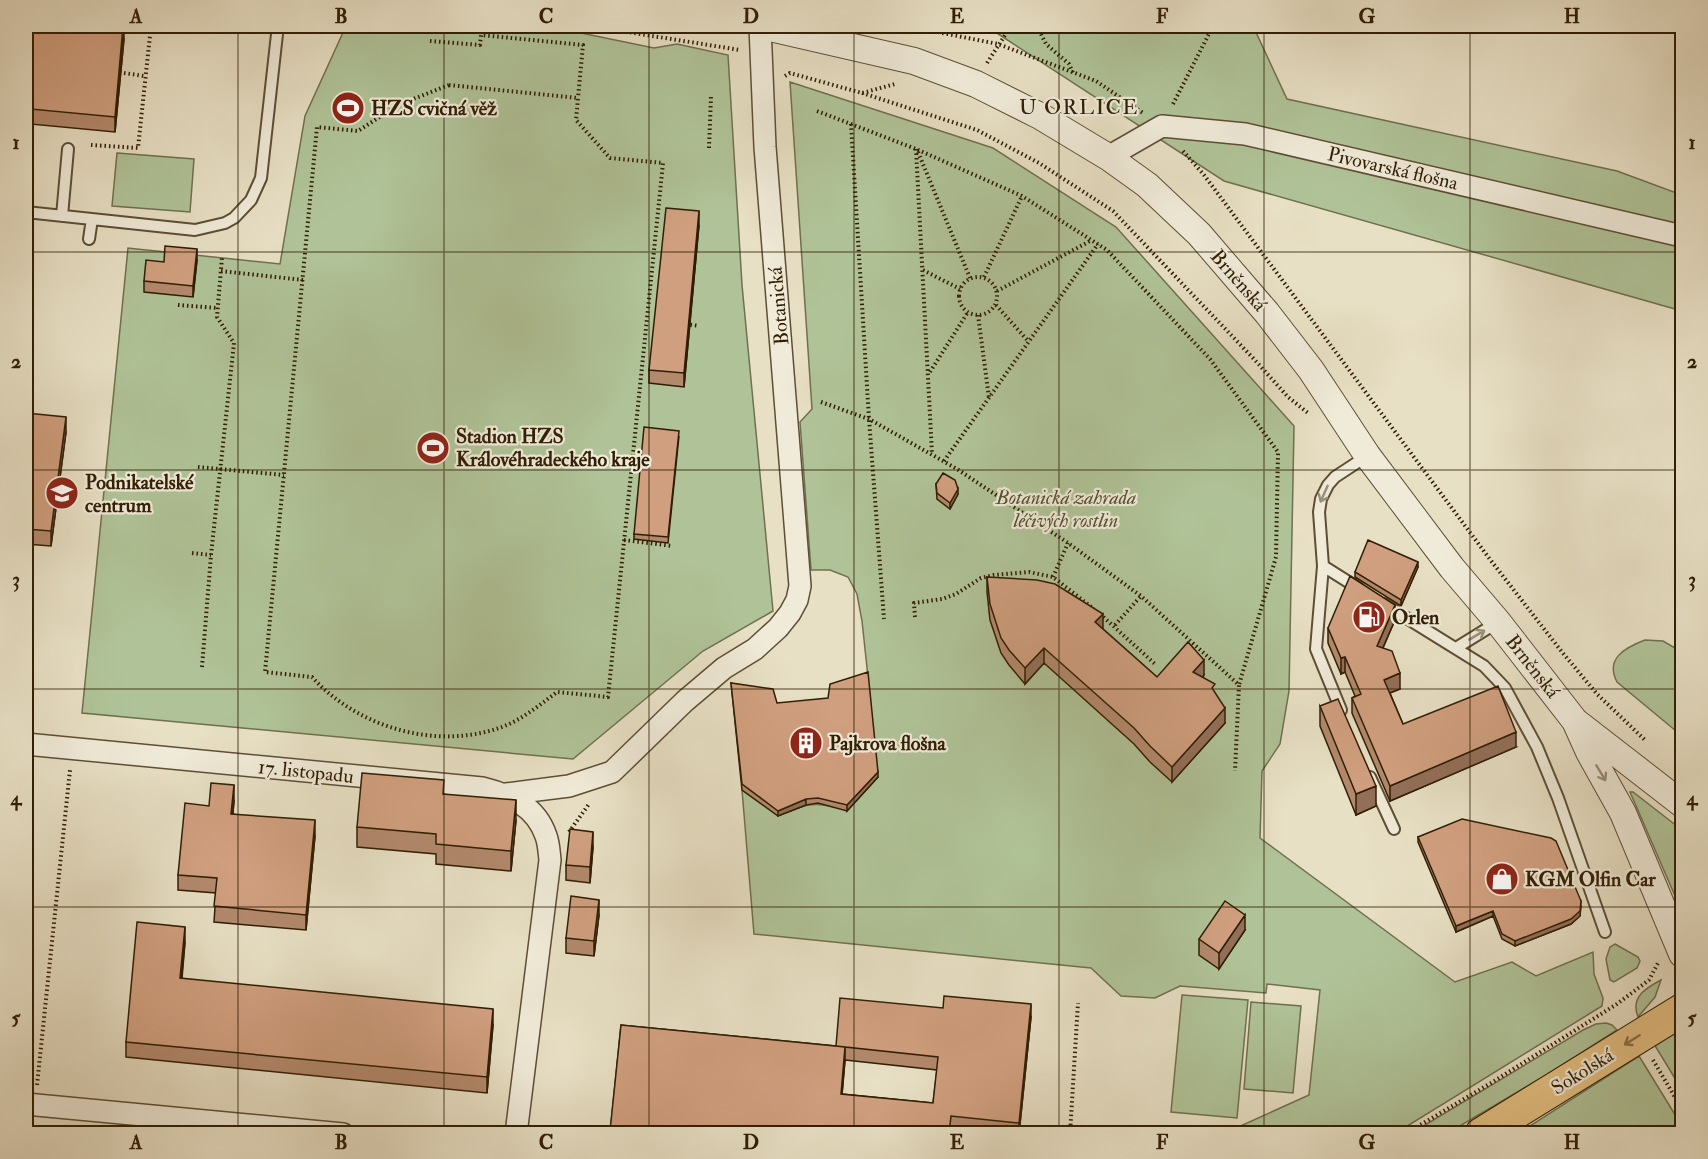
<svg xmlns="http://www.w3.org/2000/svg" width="1708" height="1159" viewBox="0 0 1708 1159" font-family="'IM FELL Double Pica',serif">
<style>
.green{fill:#b0c398;stroke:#70704e;stroke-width:1.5}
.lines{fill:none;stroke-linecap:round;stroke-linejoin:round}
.service-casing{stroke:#5e4e34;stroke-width:14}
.minor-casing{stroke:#5e4e34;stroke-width:24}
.tertiary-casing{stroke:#5e4e34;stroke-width:28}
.primary-casing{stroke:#301e03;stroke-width:34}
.path{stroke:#301e03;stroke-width:4;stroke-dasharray:1.5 3;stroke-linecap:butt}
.service{stroke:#f0ebd9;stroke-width:10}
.minor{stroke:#f0ebd9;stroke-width:21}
.tertiary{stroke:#f0ebd9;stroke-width:26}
.primary{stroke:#e4c082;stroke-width:32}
.wall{fill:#b3896d;stroke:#301e03;stroke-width:1.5;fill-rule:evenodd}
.shaded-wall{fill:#926f59;stroke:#301e03;stroke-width:1.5}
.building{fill:#d09f7f;stroke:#301e03;stroke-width:1.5}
.oneway{stroke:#9a8f79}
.oneway2{stroke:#8a6f42}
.grid{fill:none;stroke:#301e03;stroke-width:1.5;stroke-opacity:0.55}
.labels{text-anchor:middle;stroke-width:4.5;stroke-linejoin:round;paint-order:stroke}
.poi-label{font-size:20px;font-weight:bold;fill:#301e03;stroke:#f0ebd9;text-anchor:start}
.street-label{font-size:20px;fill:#301e03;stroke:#f0ebd9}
.park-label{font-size:20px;font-style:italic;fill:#565030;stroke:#f0ebd9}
.neighbourhood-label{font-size:21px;letter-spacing:1.5px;fill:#301e03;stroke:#f0ebd9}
.neatline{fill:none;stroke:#301e03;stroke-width:2}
.grid-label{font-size:20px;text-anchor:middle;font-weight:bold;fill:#301e03}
</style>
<rect width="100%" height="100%" fill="#e8e0c5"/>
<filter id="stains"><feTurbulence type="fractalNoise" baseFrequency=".00333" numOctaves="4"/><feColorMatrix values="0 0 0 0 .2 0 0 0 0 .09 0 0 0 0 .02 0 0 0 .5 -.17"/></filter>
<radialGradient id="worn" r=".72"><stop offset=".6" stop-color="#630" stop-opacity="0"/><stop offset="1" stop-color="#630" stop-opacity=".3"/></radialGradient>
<path class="green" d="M346 26H547L654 48 677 44 728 55 742 285 773 611 703 651 573 759 82 713 128 248 280 264 305 116Z
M994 26H1253L1287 99 1617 171 1682 195V311L1224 181 992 30Z
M790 82 993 148 1116 227 1294 426 1289 691 1280 744 1262 771 1260 838 1455 982 1512 962 1536 976 1593 952 1594 974 1603 998 1602 1006 1396 1133H1225L1309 1095 1320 990 1267 984 1266 993 1180 986 1155 998 1121 996 1091 968 754 934 742 790 778 816C811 802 812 802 847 810L868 677 862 621 857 594 848 577 830 570H811L800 422 812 409Z
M117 153 194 159 190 212 112 206Z
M1645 640 1663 641 1682 652V736L1617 682C1605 659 1624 648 1645 640Z
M1630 792H1633L1682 830V912Z
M1615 944 1638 957 1640 961 1637 968 1614 982 1610 980 1606 959 1610 947Z
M1661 980 1655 997 1638 1017C1630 997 1646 988 1661 980Z
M1182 995 1248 1000 1237 1118 1171 1112Z
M1251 1002 1301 1006 1293 1093 1244 1089Z
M1606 1023 1612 1025 1617 1030 1548 1074 1448 1133 1410 1134 1583 1030 1596 1024Z
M1682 1027V1090L1654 1044Z
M1639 1056 1682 1126V1133H1519Z"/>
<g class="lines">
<g class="service-casing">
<path id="service" d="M26 212 195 230 225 223 234 218 251 200 261 178 277 34 275 26
M62 216 68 149
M89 239 92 219
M1323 566 1358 588
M1384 604 1484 666 1505 688 1537 747 1558 798 1605 932
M1456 648 1498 622
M1341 710 1316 649 1323 566 1319 512 1321 499 1328 485 1335 477 1367 456
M1370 777 1394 829"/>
</g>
<g class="minor-casing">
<path id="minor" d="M1108 157 1162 126 1245 134 1682 236
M26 744 482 788C510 795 536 806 546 836 549 844 549 852 550 860L516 1134
M506 794 569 786 612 772 685 701 724 668 755 649 778 628 790 613 797 600 800 586 765 147 760 26
M26 1104 343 1134"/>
</g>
<g class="tertiary-casing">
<path id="tertiary" d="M761 26 914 61 976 84 1040 116 1108 157 1147 185 1199 234 1267 313 1311 370 1367 455 1452 568 1498 622 1575 721 1682 804
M1575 721 1589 752 1623 813 1682 954"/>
</g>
<g class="primary-casing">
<path id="primary" d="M1481 1134 1682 1010"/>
</g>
<path class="path" d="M590 26 740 50
M907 26 998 44 1096 81 1143 113
M1037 26 1046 44 1069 64 1073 73
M430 41 480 45 481 35 583 45 578 98
M987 63 1011 26
M124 73 144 76
M785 76 790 73 862 93 895 84
M449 85 578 98 576 120 610 158 663 163 608 697 557 692C541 704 525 717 507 725 441 752 359 729 312 677L265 672 317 127 358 131 398 105Z
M862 93 977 130 1039 163 1113 211 1253 358 1288 397 1308 413
M1173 104 1213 26
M817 111 916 149 1022 196 1107 250 1210 359 1278 452 1276 557 1239 685
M851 124 869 419 884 619
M91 145 138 148 151 26
M709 148 711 96
M916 149 932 454
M1183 151 1204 175 1492 562 1562 652 1597 694 1646 741
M918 152 970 278
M923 270 960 289
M221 271 303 280
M959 296a19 19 0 1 1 38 0a19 19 0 1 1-38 0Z
M984 277 1022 196
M997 291 1092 240
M178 305 217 308
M996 305 1029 342
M978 315 989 398
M686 324 699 326
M930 372 968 312
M821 402 869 419 957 469 1068 543 1141 596 1239 685 1235 771
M944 461 1098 244
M198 467 284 475
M624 540 673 546
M192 553 211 555
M1053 577 1068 543
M1100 614 1155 664
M915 617 914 603 942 599 956 594 981 578 994 575 1029 572 1053 577 1094 609
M1115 625 1141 596
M202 667 211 555 234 343 217 317 222 257
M569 832 589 804
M1653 1060 1682 1109
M37 1085 70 770
M1070 1134 1078 1003
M1405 1134 1491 1083 1617 1004 1649 980 1658 963"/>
<use href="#service" class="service"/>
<use href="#minor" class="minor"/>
<use href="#tertiary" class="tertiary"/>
<use href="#primary" class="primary"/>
</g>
<path class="wall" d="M26 26 124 39 115 132 31 124 29 148H26Z
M699 225 684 387 649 383V370Z
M197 260 193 297 144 292V281L164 262Z
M26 413 66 432 51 546 26 544Z
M679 436 668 543 634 539V534Z
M936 484 958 494 950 509 937 499Z
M1418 567 1401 606 1355 577V572Z
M987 577 1103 629 1157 677 1204 675 1203 677 1215 693 1225 723 1172 782 1150 762 1134 744 1044 663 1025 684 1009 665 1001 653 990 620 987 592Z
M1395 620 1383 648 1400 689 1390 693 1403 724 1516 747 1390 801 1352 713V698L1355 696 1345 672 1341 674 1328 643V628Z
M731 683 777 703 878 777 847 811 818 803 806 805 778 816 742 790Z
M1320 706 1376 806 1356 815 1320 726Z
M444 794 516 820 511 871 436 864V854L357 847V827Z
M234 801 233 814 315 836 306 930 214 922 216 893 178 890V875L209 806Z
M1418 837 1581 906 1580 916 1571 924 1515 946 1502 939 1493 916 1456 932 1418 842Z
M593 847 590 883 566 880V865Z
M599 915 594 956 566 953V938Z
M1245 930 1219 969 1199 955V939Z
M185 942 182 979 493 1025 487 1093 126 1057V1042Z
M1031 1017 1019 1134H990L951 1129V1134H610L621 1025 836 1046ZM845 1060 937 1070 933 1103 842 1094Z"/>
<path class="shaded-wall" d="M124 26V39L115 132V117Z
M31 109V124L29 148V133Z
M699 211V225L684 387V373Z
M197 249V260L193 297V286Z
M66 417V432L51 546V531Z
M958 489V494L950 509V503Z
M1418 562V567L1401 606V600Z
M1395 605V620L1377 661V646Z
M1103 614V629L1095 622Z
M1044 648V663L1025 684V668Z
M1345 657V672L1341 674V658Z
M1204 660V675L1193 688V672Z
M1400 673V689L1384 695V680Z
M1225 708V723L1172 782V767Z
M1516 732V747L1390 801V786Z
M878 772V777L847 811V805Z
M234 785V801L231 829V814Z
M1376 786V806L1356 815V794Z
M806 799V805L778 816V811Z
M516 800V820L511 871V851Z
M315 820V836L306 930V915Z
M593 832V847L590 883V867Z
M599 900V915L594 956V941Z
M1581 901 1580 916 1571 924 1515 946V941Z
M1493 911V916L1456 932V926Z
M1245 915V930L1219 969V953Z
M185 927V942L180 994V978Z
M1031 1004V1017L1019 1134V1123Z
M493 1009V1025L487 1093V1077Z
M845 1047V1060L841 1107V1094Z"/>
<path class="building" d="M26 26H123L115 117 31 109 29 133 26 132Z
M666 208 699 211 684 373 649 370Z
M165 246 197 249 193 286 144 281 146 260 164 262Z
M26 413 66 417 51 531 26 529Z
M644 427 679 431 668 537 634 534Z
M943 473 955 480 958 489 950 503 937 493 936 484Z
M1368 540 1418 562 1401 600 1355 572Z
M1350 576 1395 605 1377 646 1392 651 1400 673 1384 680 1403 724 1498 686 1516 732 1390 786 1352 698 1361 694 1345 657 1341 658 1328 628Z
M987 577 1037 580 1055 584 1103 614 1095 622 1157 677 1188 642 1204 660 1193 672 1215 684 1212 688 1225 708 1172 767 1150 746 1134 728 1044 648 1025 668 1009 650 1001 638 990 604Z
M868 672 878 772 847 805 818 798 806 799 778 811 742 784 731 683 773 689 777 703 828 698 830 684Z
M1338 699 1376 786 1356 794 1320 706Z
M362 773 444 780 443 794 516 800 511 851 436 844V834L357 827Z
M211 783 234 785 231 814 315 820 306 915 214 906 217 878 178 875 185 803 209 806Z
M1462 819 1551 838 1556 841 1581 901 1580 911 1571 919 1515 941 1502 934 1493 911 1456 926 1418 837Z
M570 829 593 832 590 867 566 865Z
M571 896 599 900 594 941 566 938Z
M1225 901 1245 915 1219 953 1199 939Z
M137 922 185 927 180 978 493 1009 487 1077 126 1042Z
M944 996 1031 1004 1019 1123 951 1116 949 1134H638L610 1131 621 1025 845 1047 841 1094 933 1103 938 1057 836 1046 840 998 943 1008Z
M185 1127 213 1129V1134H184Z"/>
<defs><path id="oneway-shaft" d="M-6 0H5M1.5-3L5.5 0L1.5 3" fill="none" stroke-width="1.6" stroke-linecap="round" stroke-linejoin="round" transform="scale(1.5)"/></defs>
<g class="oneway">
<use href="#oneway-shaft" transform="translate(1324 494) rotate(114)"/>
<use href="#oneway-shaft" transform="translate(1477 635) rotate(-31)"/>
<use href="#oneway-shaft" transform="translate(1601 773) rotate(59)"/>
</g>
<use class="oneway2" href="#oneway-shaft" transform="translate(1632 1040) rotate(148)"/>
<path class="grid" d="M238 26V1134M444 26V1134M649 26V1134M854 26V1134M1059 26V1134M1264 26V1134M1470 26V1134M26 252H1682M26 470H1682M26 689H1682M26 907H1682"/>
<defs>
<g id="stadium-disc" transform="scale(1.725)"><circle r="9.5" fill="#8f2418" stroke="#f0ebd9"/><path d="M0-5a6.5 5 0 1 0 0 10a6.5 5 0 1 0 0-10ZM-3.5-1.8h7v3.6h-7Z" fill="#fff"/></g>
<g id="school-disc" transform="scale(1.725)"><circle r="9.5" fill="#8f2418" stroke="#f0ebd9"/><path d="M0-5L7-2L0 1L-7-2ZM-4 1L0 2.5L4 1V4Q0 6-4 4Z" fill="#fff"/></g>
<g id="fuel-disc" transform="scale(1.725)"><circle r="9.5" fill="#8f2418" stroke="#f0ebd9"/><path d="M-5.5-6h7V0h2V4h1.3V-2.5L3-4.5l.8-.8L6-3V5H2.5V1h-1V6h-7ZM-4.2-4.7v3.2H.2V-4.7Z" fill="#fff"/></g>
<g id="building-disc" transform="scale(1.725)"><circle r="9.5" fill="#8f2418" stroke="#f0ebd9"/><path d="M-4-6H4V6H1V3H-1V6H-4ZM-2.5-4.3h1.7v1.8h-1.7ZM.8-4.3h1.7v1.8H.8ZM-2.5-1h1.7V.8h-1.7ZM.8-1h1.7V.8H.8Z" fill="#fff"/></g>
<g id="shop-disc" transform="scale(1.725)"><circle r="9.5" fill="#8f2418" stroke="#f0ebd9"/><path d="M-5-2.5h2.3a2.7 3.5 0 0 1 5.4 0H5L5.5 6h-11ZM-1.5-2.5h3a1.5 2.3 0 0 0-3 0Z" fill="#fff"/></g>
</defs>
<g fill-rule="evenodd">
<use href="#stadium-disc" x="348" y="108"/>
<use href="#stadium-disc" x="433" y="448"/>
<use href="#school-disc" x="62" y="493"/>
<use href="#fuel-disc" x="1369" y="617"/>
<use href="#building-disc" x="806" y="743"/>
<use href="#shop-disc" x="1502" y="879"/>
</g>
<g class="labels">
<g class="poi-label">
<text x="371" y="115">HZS cvičná věž</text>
<text x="456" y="443">Stadion HZS<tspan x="456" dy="23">Královéhradeckého kraje</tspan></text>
<text x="85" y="489">Podnikatelské<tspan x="85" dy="23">centrum</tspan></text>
<text x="1392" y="624">Orlen</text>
<text x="829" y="750">Pajkrova flošna</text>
<text x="1525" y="886">KGM Olfin Car</text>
</g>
<g class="street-label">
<text transform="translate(1393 168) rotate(13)" y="7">Pivovarská flošna</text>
<text transform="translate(1239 280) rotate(49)" y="7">Brněnská</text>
<text transform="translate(778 306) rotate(-95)" y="7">Botanická</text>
<text transform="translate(1533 666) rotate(52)" y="7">Brněnská</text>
<text transform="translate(306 771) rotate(6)" y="7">17. listopadu</text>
<text transform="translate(1582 1071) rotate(-32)" y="7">Sokolská</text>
</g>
<g class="park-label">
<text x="1066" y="504">Botanická zahrada<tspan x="1066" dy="23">léčivých rostlin</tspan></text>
</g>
<g class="neighbourhood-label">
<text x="1079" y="114">U ORLICE</text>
</g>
</g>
<rect width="1708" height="1159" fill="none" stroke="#e8e0c5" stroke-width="66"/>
<rect x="33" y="33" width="1642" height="1093" class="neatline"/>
<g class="grid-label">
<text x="136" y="23">A</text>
<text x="341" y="23">B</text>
<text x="546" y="23">C</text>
<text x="751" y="23">D</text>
<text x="957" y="23">E</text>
<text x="1162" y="23">F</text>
<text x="1367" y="23">G</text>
<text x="1572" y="23">H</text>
<text x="16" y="149">1</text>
<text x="1692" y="149">1</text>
<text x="16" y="368">2</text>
<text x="1692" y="368">2</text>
<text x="16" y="586">3</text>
<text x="1692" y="586">3</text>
<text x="16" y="805">4</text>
<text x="1692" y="805">4</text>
<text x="16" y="1024">5</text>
<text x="1692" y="1024">5</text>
<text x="136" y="1149">A</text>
<text x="341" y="1149">B</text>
<text x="546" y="1149">C</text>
<text x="751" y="1149">D</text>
<text x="957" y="1149">E</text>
<text x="1162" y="1149">F</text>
<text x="1367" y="1149">G</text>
<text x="1572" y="1149">H</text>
</g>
<rect width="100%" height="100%" filter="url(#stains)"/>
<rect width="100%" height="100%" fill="url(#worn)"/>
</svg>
